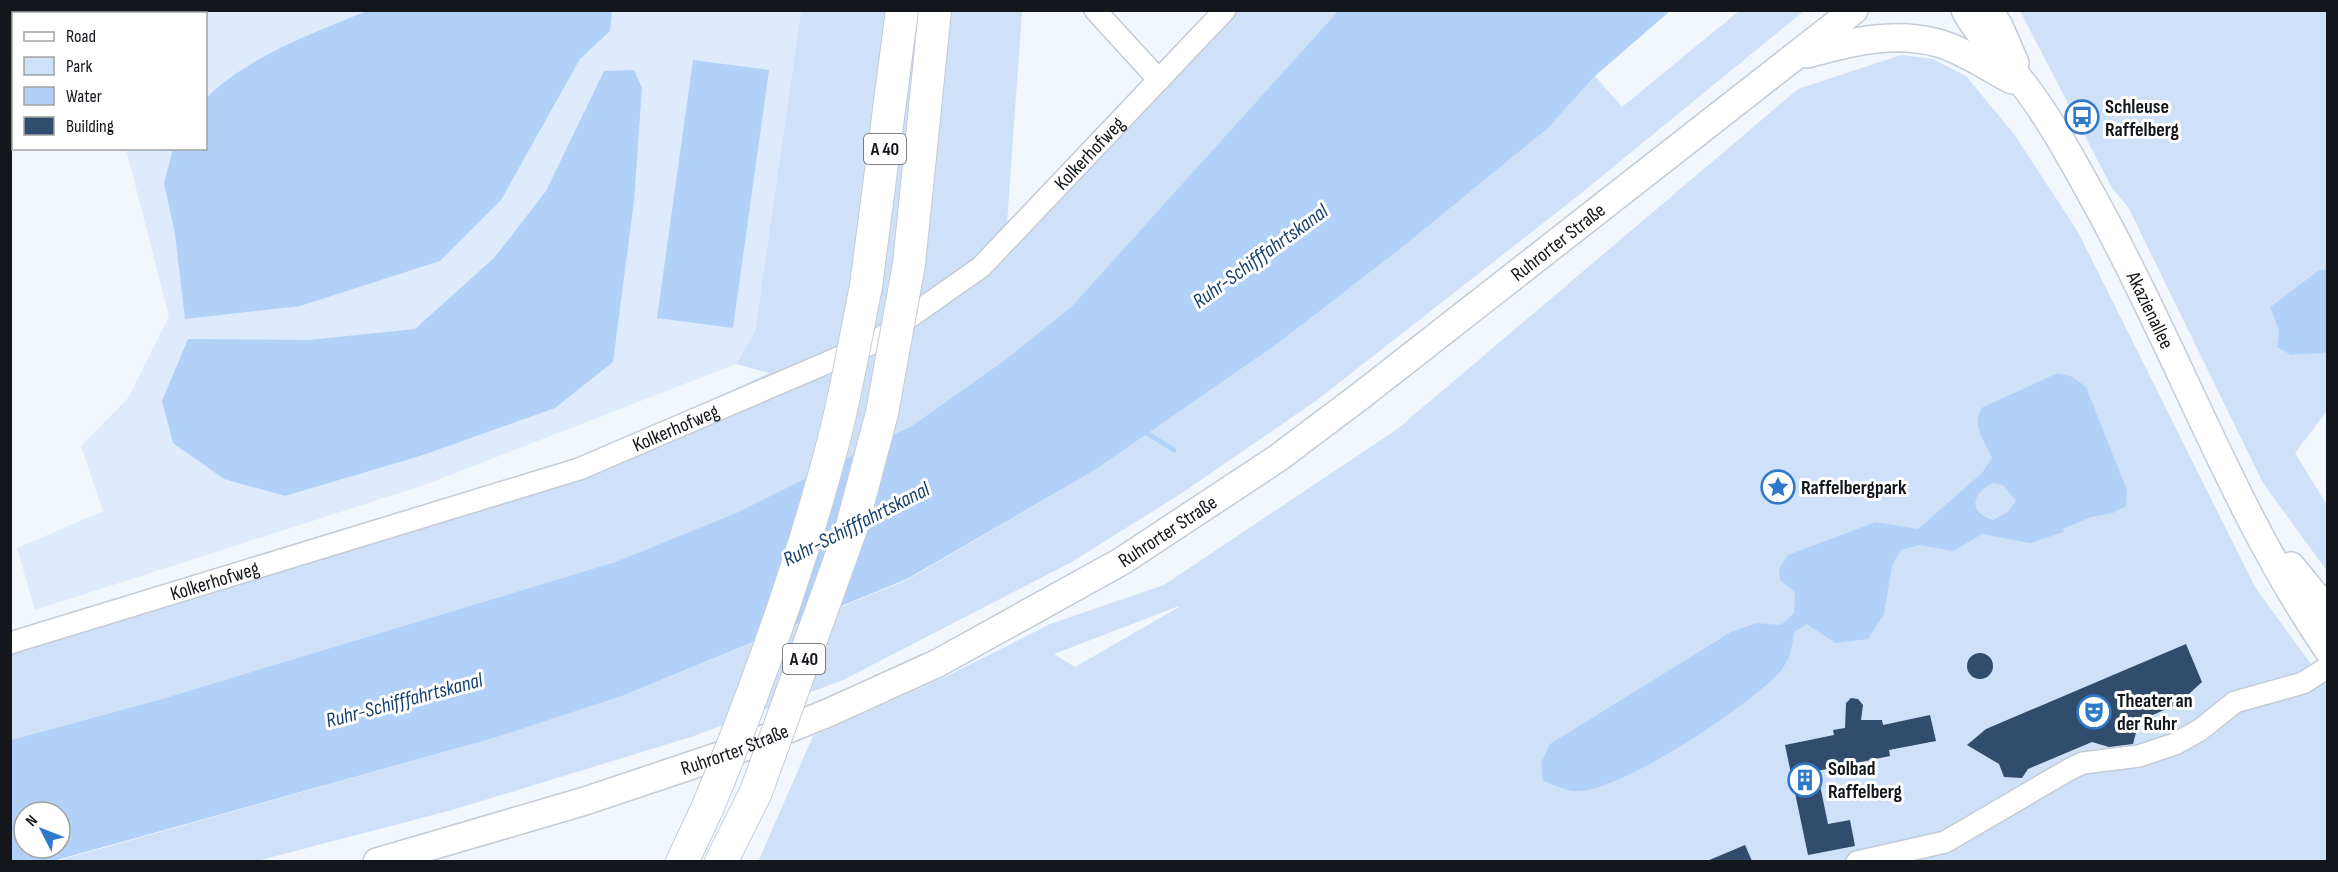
<svg xmlns="http://www.w3.org/2000/svg" width="2338" height="872" viewBox="0 0 2338 872" font-family="'Sofia Sans Condensed',sans-serif">
<style>
.built{fill:#ddebfc}
.green{fill:#cfe1f8;fill-rule:evenodd}
.water{fill:#b2d1f8;fill-rule:evenodd}
.lines{fill:none;stroke-linecap:round;stroke-linejoin:round}
.stream{stroke:#b2d1f8;stroke-width:5}
.building{fill:#314c6c}
.minor-casing{stroke:#c3cbd6;stroke-width:24}
.major-casing{stroke:#c3cbd6;stroke-width:30}
.highway-casing{stroke:#c3cbd6;stroke-width:34}
.minor{stroke:#fff;stroke-width:21}
.major{stroke:#fff;stroke-width:27}
.highway{stroke:#fff;stroke-width:32}
.highway-bridge-casing{stroke:#c3cbd6;stroke-width:34;stroke-linecap:butt}
.highway-bridge{stroke:#fff;stroke-width:32}
.labels{text-anchor:middle;stroke-width:6;stroke-linejoin:round;paint-order:stroke}
.shield{fill:#fff;stroke:#5a5c5f;stroke-width:1.5}
.shield-label{font-size:18px;font-weight:bold;fill:#13161a}
.poi-label{font-size:20px;font-weight:bold;fill:#13161a;stroke:#fff;text-anchor:start}
.street-label{font-size:20px;fill:#13161a;stroke:#fff}
.water-label{font-size:21px;font-style:italic;fill:#15406f;stroke:#fff}
</style>
<rect width="100%" height="100%" fill="#f1f7fd"/>
<path class="built" d="M91 11H801L755 332 736 364 424 485 35 610 17 548 103 511 81 446 128 398 169 316 126 149 206 148V14H92Z"/>
<path class="green" d="M801 11H1022L1007 224 1215 11H1338L1071 307 1002 362 913 425 736 513 615 562 158 700 11 740V638L578 462 769 373 736 364 755 332Z
M1739 11H1804L1574 199 1317 400 1182 493 1070 563 843 680 691 737 452 810 257 861 53 862 494 738 622 696 907 580 1095 470 1277 344 1404 246 1548 128 1595 76 1622 107Z
M2020 11H2327V269L2319 270 2270 307 2291 355 2327 353V411L2295 453 2327 505V571L2263 483 2128 207 2112 188Z
M1901 55 1933 59 1966 76 2014 134 2078 232 2255 587 2327 686V861L758 862 813 736 945 677 1050 624 1164 585 1396 430 1798 89ZM1179 607 1075 667 1054 654 1179 606Z"/>
<path class="water" d="M369 10 612 11 610 31 580 59 501 200 440 261 300 306 185 319 175 234 164 183 173 149 206 148V98C250 55 312 34 369 10Z
M1338 11H1670L1595 76 1548 128 1404 246 1277 344 1095 470 907 579 622 696 494 738 53 861 11 862V740L158 700 615 562 736 513 913 425 1002 362 1071 307ZM24 812H60V848H24Z
M693 60 769 70 733 328 657 318Z
M634 70 642 88 634 201 613 362 555 408 423 455 285 496 224 479 173 443 162 401 188 339 308 340 415 329 495 257 546 191 604 71Z
M2327 269V353L2291 355 2277 347 2279 330 2270 307 2319 270Z
M2058 373 2073 377 2086 387 2127 490 2126 506 2113 513 2091 517 2063 529 2064 532 2030 543 1982 534 1953 551 1919 545 1901 550 1892 566 1884 614 1868 639 1835 643 1807 624 1794 632C1792 649 1790 661 1778 674 1748 706 1617 795 1574 791 1564 790 1552 784 1543 781L1541 763 1550 744 1731 632 1757 623 1781 625 1794 613 1795 592 1780 580 1779 569 1788 555 1876 522 1918 529 1982 473 1992 458C1985 442 1970 423 1983 407ZM1993 483 2003 485 2016 501 2008 512 1993 520C1967 512 1972 493 1993 483Z"/>
<g class="lines">
<path class="stream" d="M1142 430 1174 450"/>
</g>
<path class="building" d="M2186 644 2202 682 2178 704 2139 721 2133 744 2109 747 2092 742 2028 769 2022 778 2004 777 1999 764 1967 745 1986 729Z
M1967 666a13 13 0 1 1 26 0a13 13 0 1 1-26 0Z
M1851 698 1858 699 1863 705 1861 720H1882L1883 725 1930 715 1936 741 1889 750 1890 756 1817 771 1828 824 1850 820 1855 846 1808 855 1785 745 1834 735 1833 730 1845 728 1846 703Z
M1745 845 1752 861H1707Z"/>
<g class="lines">
<g class="minor-casing">
<g id="minor">
<path d="M1095 10 1159 80"/>
<path id="s1" d="M10 643 579 469 873 343 981 267 1225 10"/>
<path d="M1857 862 1945 842 2070 769 2083 763 2139 756 2175 744 2200 730 2235 702 2303 683 2328 667"/>
</g>
</g>
<g class="major-casing">
<g id="major">
<path id="s2" d="M1965 10C1981 39 2004 60 2024 85 2053 123 2079 172 2102 214 2180 357 2235 514 2328 650"/>
<path d="M1989 10 1999 26 2015 63"/>
<path d="M1807 54C1850 42 1893 31 1938 43 1963 50 1989 68 2012 80"/>
<path d="M2291 566 2328 611"/>
<path id="s3" d="M377 862 585 801 737 750 830 712 938 663 1122 561 1278 458 1363 394 1854 10"/>
</g>
</g>
<g class="highway-casing">
<path id="highway" d="M909 264 935 10
M866 286 902 10
M682 862 707 809
M721 862 756 792"/>
</g>
<use href="#minor" class="minor"/>
<use href="#major" class="major"/>
<use href="#highway" class="highway"/>
<g class="highway-bridge-casing">
<path id="highway-bridge" d="M756 792 852 526 882 413 909 264
M707 809C756 691 799 571 832 447 846 395 855 340 866 286"/>
</g>
<use href="#highway-bridge" class="highway-bridge"/>
</g>
<defs>
<g id="bus-ring" transform="scale(1.725)"><circle r="9.5" fill="#fff" stroke="#2f79ca" stroke-width="1.5"/><path d="M-5-6H5V4H4V6H2V4H-2V6H-4V4H-5ZM-3.5-4V0h7V-4ZM-3.5 1.2v1.5H-2V1.2ZM2 1.2v1.5H3.5V1.2Z" fill="#2f79ca"/></g>
<g id="sight-ring" transform="scale(1.725)"><circle r="9.5" fill="#fff" stroke="#2f79ca" stroke-width="1.5"/><path d="M0-6L1.8-2.2L6-1.7L2.9 1.2L3.7 5.4L0 3.3L-3.7 5.4L-2.9 1.2L-6-1.7L-1.8-2.2Z" fill="#2f79ca"/></g>
<g id="theatre-ring" transform="scale(1.725)"><circle r="9.5" fill="#fff" stroke="#2f79ca" stroke-width="1.5"/><path d="M-5-5.5Q0-4 5-5.5V0Q5 5 0 6Q-5 5-5 0ZM-3.3-2.5H-1v1.5H-3.3ZM1-2.5H3.3v1.5H1ZM-2.8 1Q0 5.5 2.8 1Z" fill="#2f79ca"/></g>
<g id="building-ring" transform="scale(1.725)"><circle r="9.5" fill="#fff" stroke="#2f79ca" stroke-width="1.5"/><path d="M-4-6H4V6H1V3H-1V6H-4ZM-2.5-4.3h1.7v1.8h-1.7ZM.8-4.3h1.7v1.8H.8ZM-2.5-1h1.7V.8h-1.7ZM.8-1h1.7V.8H.8Z" fill="#2f79ca"/></g>
</defs>
<g fill-rule="evenodd">
<use href="#bus-ring" x="2082" y="117"/>
<use href="#sight-ring" x="1778" y="487"/>
<use href="#theatre-ring" x="2094" y="712"/>
<use href="#building-ring" x="1805" y="780"/>
</g>
<g class="labels">
<g class="shield">
<rect x="864" y="134" width="42" height="30" rx="4.5"/>
<rect x="783" y="644" width="42" height="30" rx="4.5"/>
</g>
<g class="shield-label">
<text x="885" y="155">A 40</text>
<text x="804" y="665">A 40</text>
</g>
<g class="poi-label">
<text x="2105" y="113">Schleuse<tspan x="2105" dy="23">Raffelberg</tspan></text>
<text x="1801" y="494">Raffelbergpark</text>
<text x="2117" y="707">Theater an<tspan x="2117" dy="23">der Ruhr</tspan></text>
<text x="1828" y="775">Solbad<tspan x="1828" dy="23">Raffelberg</tspan></text>
</g>
<g class="street-label">
<text dy="7" stroke="none"><textPath href="#s1" startOffset="1204">Kolkerhofweg</textPath></text>
<text dy="7" stroke="none"><textPath href="#s3" startOffset="1347">Ruhrorter Straße</textPath></text>
<text dy="7" stroke="none"><textPath href="#s2" startOffset="354">Akazienallee</textPath></text>
<text dy="7" stroke="none"><textPath href="#s1" startOffset="700">Kolkerhofweg</textPath></text>
<text dy="7" stroke="none"><textPath href="#s3" startOffset="861">Ruhrorter Straße</textPath></text>
<text dy="7" stroke="none"><textPath href="#s1" startOffset="214">Kolkerhofweg</textPath></text>
<text dy="7" stroke="none"><textPath href="#s3" startOffset="375">Ruhrorter Straße</textPath></text>
</g>
<g class="water-label">
<text transform="translate(1260 256) rotate(-36)" y="7">Ruhr-Schifffahrtskanal</text>
<text transform="translate(856 524) rotate(-27)" y="7">Ruhr-Schifffahrtskanal</text>
<text transform="translate(404 700) rotate(-15)" y="7">Ruhr-Schifffahrtskanal</text>
</g>
</g>
<rect width="2338" height="872" fill="none" stroke="#13161a" stroke-width="24"/>
<rect x="12" y="12" width="195" height="138" fill="#ffffff" stroke="#a1a2a3" stroke-width="1.5"/>
<rect x="24" y="32" width="30" height="9" fill="#ffffff" stroke="#a1a2a3" stroke-width="1.5"/>
<text x="66" y="42" font-size="18" fill="#13161a">Road</text>
<rect x="24" y="57" width="30" height="18" fill="#cfe1f8" stroke="#a1a2a3" stroke-width="1.5"/>
<text x="66" y="72" font-size="18" fill="#13161a">Park</text>
<rect x="24" y="87" width="30" height="18" fill="#b2d1f8" stroke="#a1a2a3" stroke-width="1.5"/>
<text x="66" y="102" font-size="18" fill="#13161a">Water</text>
<rect x="24" y="117" width="30" height="18" fill="#314c6c" stroke="#a1a2a3" stroke-width="1.5"/>
<text x="66" y="132" font-size="18" fill="#13161a">Building</text>
<g transform="translate(42 830) rotate(312)"><circle r="28" fill="#ffffff" stroke="#a1a2a3" stroke-width="1.5"/>
<path d="M0-4.5L10 22L0 15L-10 22Z" fill="#2f79ca"/>
<text y="-9" font-size="16" font-weight="bold" text-anchor="middle" fill="#13161a">N</text>
</g>
</svg>
